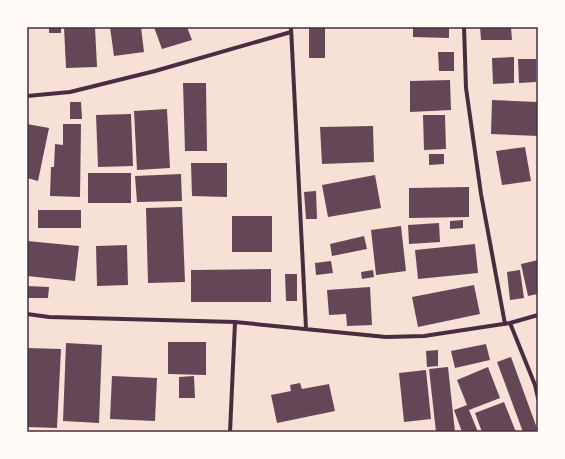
<svg xmlns="http://www.w3.org/2000/svg" width="565" height="459" viewBox="0 0 565 459" font-family="'Archivo Narrow',sans-serif">
<style>
.building{fill:#644757}
.lines{fill:none;stroke-linecap:round;stroke-linejoin:round}
.minor{stroke:#4a2c40;stroke-width:4}
.neatline{fill:none;stroke:#4a2c40;stroke-width:1.5}
</style>
<rect width="100%" height="100%" fill="#f7e1d7"/>
<path class="building" d="M49 27H61V33H49Z
M64 27H95L97 67 66 68Z
M110 27H141L144 52 114 56Z
M154 27H187L192 40 162 49Z
M309 27H325V58H309Z
M413 27H449V38L413 37Z
M480 27H511L512 40H481Z
M438 52H454V71H439Z
M514 57V83L493 84 492 58Z
M518 59H536V82L519 83Z
M450 80 451 110 410 112V81Z
M183 83H206L207 151H185Z
M492 100 538 102V136L491 134Z
M70 102H81L82 119H70Z
M167 109 170 168 137 170 134 111Z
M131 114 133 166 98 167 96 115Z
M423 115H445L446 149 424 150Z
M27 124 49 128 38 181 27 178Z
M63 124H81L80 197 50 196 51 167H54L55 144 63 145Z
M373 126 374 162 322 164 320 127Z
M525 147 531 181 502 185 496 151Z
M429 154H444V164L429 165Z
M191 163H227V197L192 196Z
M88 173H131V203H88Z
M181 174 182 201 137 202 135 176Z
M375 175 381 208 328 217 322 185Z
M469 187V217L409 218V188Z
M316 191 317 219H306L304 192Z
M182 207 185 282 148 283 146 208Z
M38 210H81V228H38Z
M232 216H272V252H232Z
M463 220V228L450 229V221Z
M439 223 440 242 409 244 408 225Z
M401 226 406 271 376 275 371 230Z
M364 236 367 249 332 256 330 244Z
M27 241 79 246 75 281 27 276Z
M475 244 478 273 418 279 415 250Z
M127 245 128 285 97 286 96 246Z
M538 260V294L528 296 521 264Z
M331 261 333 273 316 275 315 263Z
M271 269V302H191V270Z
M373 270 374 277 362 279 361 272Z
M520 270 524 298 510 300 507 272Z
M285 274H297V301H286Z
M474 285 480 314 418 327 412 297Z
M27 286 49 287 48 298H27Z
M370 287 372 325 347 326 346 314 329 315 327 290Z
M168 342H206V375L168 374Z
M66 343 102 345 99 423 63 421Z
M486 344 490 360 455 368 451 351Z
M27 348 61 349 57 428 27 427Z
M438 350V366L427 367 426 351Z
M511 357 538 431V432H523L497 362Z
M448 367 455 432H436L429 369Z
M488 367 500 398 469 410 478 432H462L454 410 467 405 457 380Z
M426 370 431 419 404 422 399 373Z
M112 376 157 378 155 421 110 419Z
M194 376 195 398H179V377Z
M300 383 302 389 329 384 335 411 277 423 271 395 291 391 290 385Z
M504 402 516 432H482L475 413Z"/>
<g class="lines">
<path class="minor" d="M291 27 306 328
M464 27 466 88 481 194 505 324
M27 96 70 92 155 71 291 32
M27 314 49 317 235 322 386 337 424 336 510 323 538 315
M510 323 535 385 538 398
M230 432 235 322"/>
</g>
<rect width="565" height="459" fill="none" stroke="#fffaf5" stroke-width="56"/>
<rect x="28" y="28" width="509" height="403" class="neatline"/>
</svg>
